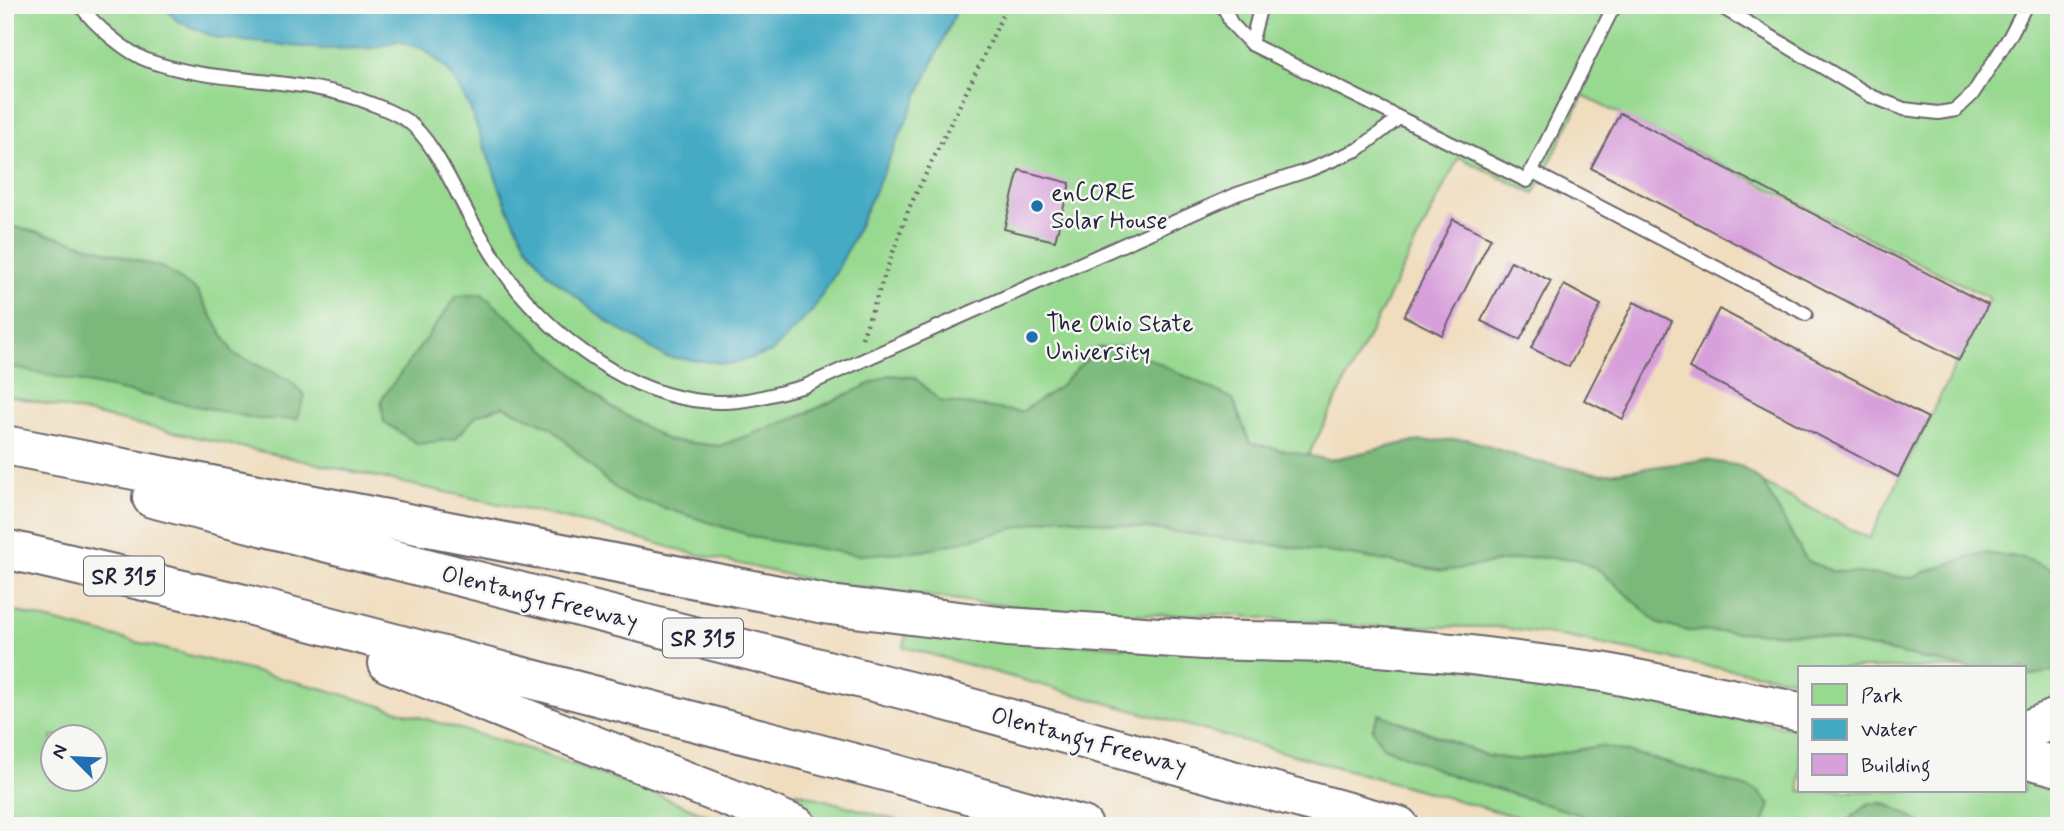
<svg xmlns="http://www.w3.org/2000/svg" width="2064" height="831" viewBox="0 0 2064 831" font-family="Mynerve,sans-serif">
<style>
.green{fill:#98d990;stroke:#5d7e66;stroke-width:2;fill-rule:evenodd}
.forest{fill:#7ab97a;stroke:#4e6e5a;stroke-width:2}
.water{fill:#44aac4;stroke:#336680;stroke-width:2}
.building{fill:#d8a0db}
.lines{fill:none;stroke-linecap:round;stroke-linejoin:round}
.lane-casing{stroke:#6a6369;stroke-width:16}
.highway-casing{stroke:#6a6369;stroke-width:42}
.path{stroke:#6a6369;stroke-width:4.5;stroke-dasharray:2 5;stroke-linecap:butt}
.lane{stroke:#fff;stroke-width:12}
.highway{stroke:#fff;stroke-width:38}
.poi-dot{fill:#1f6fb2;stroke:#f6f6f2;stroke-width:2.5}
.labels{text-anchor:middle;stroke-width:5;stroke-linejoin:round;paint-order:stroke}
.shield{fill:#f6f6f2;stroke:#626272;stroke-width:2}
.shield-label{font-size:23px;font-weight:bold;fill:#22223b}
.poi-label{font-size:24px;fill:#22223b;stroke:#f6f6f2;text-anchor:start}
.street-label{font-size:24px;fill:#22223b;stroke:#f6f6f2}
</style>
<rect width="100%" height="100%" fill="#f6f6f2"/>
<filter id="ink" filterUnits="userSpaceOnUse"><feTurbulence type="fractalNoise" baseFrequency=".0143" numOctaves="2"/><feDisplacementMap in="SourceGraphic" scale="14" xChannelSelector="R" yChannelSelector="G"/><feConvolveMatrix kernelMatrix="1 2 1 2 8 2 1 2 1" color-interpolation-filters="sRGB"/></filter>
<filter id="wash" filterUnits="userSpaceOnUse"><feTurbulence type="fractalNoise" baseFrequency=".00686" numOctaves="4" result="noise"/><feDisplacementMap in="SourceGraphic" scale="28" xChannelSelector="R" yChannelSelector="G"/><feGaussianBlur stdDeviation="1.57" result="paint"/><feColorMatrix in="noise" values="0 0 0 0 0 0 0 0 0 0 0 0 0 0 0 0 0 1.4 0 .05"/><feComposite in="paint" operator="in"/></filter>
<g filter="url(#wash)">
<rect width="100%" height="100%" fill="#f0ddbe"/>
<path class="green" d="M5 5H2059V572L2023 558 1983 553 1927 571 1914 578 1831 571 1806 560 1763 483 1869 539 1989 298 1583 96 1534 194 1459 157 1264 543 1357 556 1443 571 1531 557 1576 559 1601 571 1660 624 1689 631 1806 634 1968 668H1800V680L1706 666 1572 638 1496 627 1358 626 1228 615 1085 614 982 603 819 582 687 552 590 524 5 395Z
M5 609 324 689 528 749 646 790 734 826H73L5 808ZM52 736H94V778H52Z
M906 633 1462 668 1610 690 1800 730V791H2024V776C2061 787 2064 789 2049 826H1924L1906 813 1884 803H1869L1841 826H1818L1803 821 1801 826H1760L1763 823 1600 746 1518 760 1488 756 1400 721 1453 776 1617 826H1550L904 647Z
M2059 668V698L2024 713V676L2052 672Z
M797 792 917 826H836L792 807Z"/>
<path class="forest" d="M5 225 58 237 163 268 197 291 234 354 289 380 305 395 297 419H258L5 366Z
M482 294 610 406 667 440 719 446 798 417 889 375 914 377 940 401 1021 412 1059 387 1097 348 1123 346 1233 399 1250 443 1329 460 1410 442 1467 439 1532 461 1602 474 1704 460 1741 466 1763 483 1806 560 1831 571 1914 578 1927 571 1983 553 2023 558 2059 572V668L2052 672 2024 676V668H1968L1806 634 1688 631 1659 624 1601 571 1576 559 1531 557 1443 571 1357 556 1060 517 923 551 857 555 761 539 624 495 604 479 552 428 503 406 477 415 455 439 418 444 384 422 381 400 457 296Z
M1379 714 1488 756 1518 760 1600 746 1645 756 1758 791 1770 805 1763 824 1760 826H1617L1453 776 1383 747 1372 729Z
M1869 803C1891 802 1907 814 1924 826H1841Z"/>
<path class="water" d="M163 5H959L852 241 835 274 813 310 772 352 731 364 666 357 609 323 548 274 526 244 507 207 469 106 449 71 424 49 397 41 374 48 321 49 216 38 176 20Z"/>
<g id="blocks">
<path class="building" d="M1620 113 1988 305 1959 360 1591 168Z
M1019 170 1070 183 1055 241 1004 229Z
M1453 219 1491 238 1442 335 1404 316Z
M1511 261 1551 281 1520 340 1481 321Z
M1564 285 1601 305 1569 367 1531 348Z
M1634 302 1672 321 1623 419 1584 400Z
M1719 309 1928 418 1898 477 1689 368Z"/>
</g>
</g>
<g filter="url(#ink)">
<use href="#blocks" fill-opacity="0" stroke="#6a6369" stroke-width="2"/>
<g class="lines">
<g class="lane-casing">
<path id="lane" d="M80 5C94 25 127 53 149 61 220 86 302 75 372 104 383 108 396 114 406 120 435 140 456 195 475 226 488 247 502 272 519 292 568 349 643 403 722 402 750 402 778 393 805 386L1237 194 1309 170 1359 149 1399 118
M1223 5 1231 23 1251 44 1527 181 1611 12 1617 5
M1718 5 1871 96 1904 109 1938 113 1956 110 1972 95 2010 36 2026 5
M1251 44 1261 5
M1531 171 1806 314"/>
</g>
<g class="highway-casing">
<path id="highway" d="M5 445 830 605 1007 627 1204 640 1331 643 1463 654 1602 672 1800 712
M152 498 913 692 1399 826
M5 549 244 604 892 773 1083 826
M388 663 552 729 748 805 797 826
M2024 731 2059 717
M2024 758 2059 767"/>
</g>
<path class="path" d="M862 338 909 208 982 60 1007 5
M5 825 6 826"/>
<use href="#lane" class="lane"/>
<use href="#highway" class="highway"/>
</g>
</g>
<g class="poi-dot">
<circle cx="1037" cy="206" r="7"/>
<circle cx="1032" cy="337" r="7"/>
</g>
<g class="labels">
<g class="shield">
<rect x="84" y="556.5" width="80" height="39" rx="5"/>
<rect x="663" y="618.5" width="80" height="39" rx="5"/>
</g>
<g class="shield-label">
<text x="124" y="584">SR 315</text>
<text x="703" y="646">SR 315</text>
</g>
<g class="poi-label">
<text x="1051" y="200">enCORE<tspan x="1051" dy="28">Solar House</tspan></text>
<text x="1046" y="331">The Ohio State<tspan x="1046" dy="28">University</tspan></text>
</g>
<g class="street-label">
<text transform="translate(540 597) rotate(14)" y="8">Olentangy Freeway</text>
<text transform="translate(1089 740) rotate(15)" y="8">Olentangy Freeway</text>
</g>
</g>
<rect width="2064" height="831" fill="none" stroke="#f6f6f2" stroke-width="28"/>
<rect x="1798" y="666" width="228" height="126" fill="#f6f6f2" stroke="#a1a1a9" stroke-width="2"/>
<rect x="1812" y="684" width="35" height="21" fill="#98d990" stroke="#a1a1a9" stroke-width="2"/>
<text x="1861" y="702" font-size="21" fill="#22223b">Park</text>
<rect x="1812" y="719" width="35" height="21" fill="#44aac4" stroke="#a1a1a9" stroke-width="2"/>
<text x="1861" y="736" font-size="21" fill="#22223b">Water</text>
<rect x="1812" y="754" width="35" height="21" fill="#d8a0db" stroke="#a1a1a9" stroke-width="2"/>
<text x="1861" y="772" font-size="21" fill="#22223b">Building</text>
<g transform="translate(74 758) rotate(294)"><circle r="33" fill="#f6f6f2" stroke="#a1a1a9" stroke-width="2"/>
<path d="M0-5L12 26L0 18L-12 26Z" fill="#1f6fb2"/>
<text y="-10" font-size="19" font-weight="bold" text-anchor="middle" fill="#22223b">N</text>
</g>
</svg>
